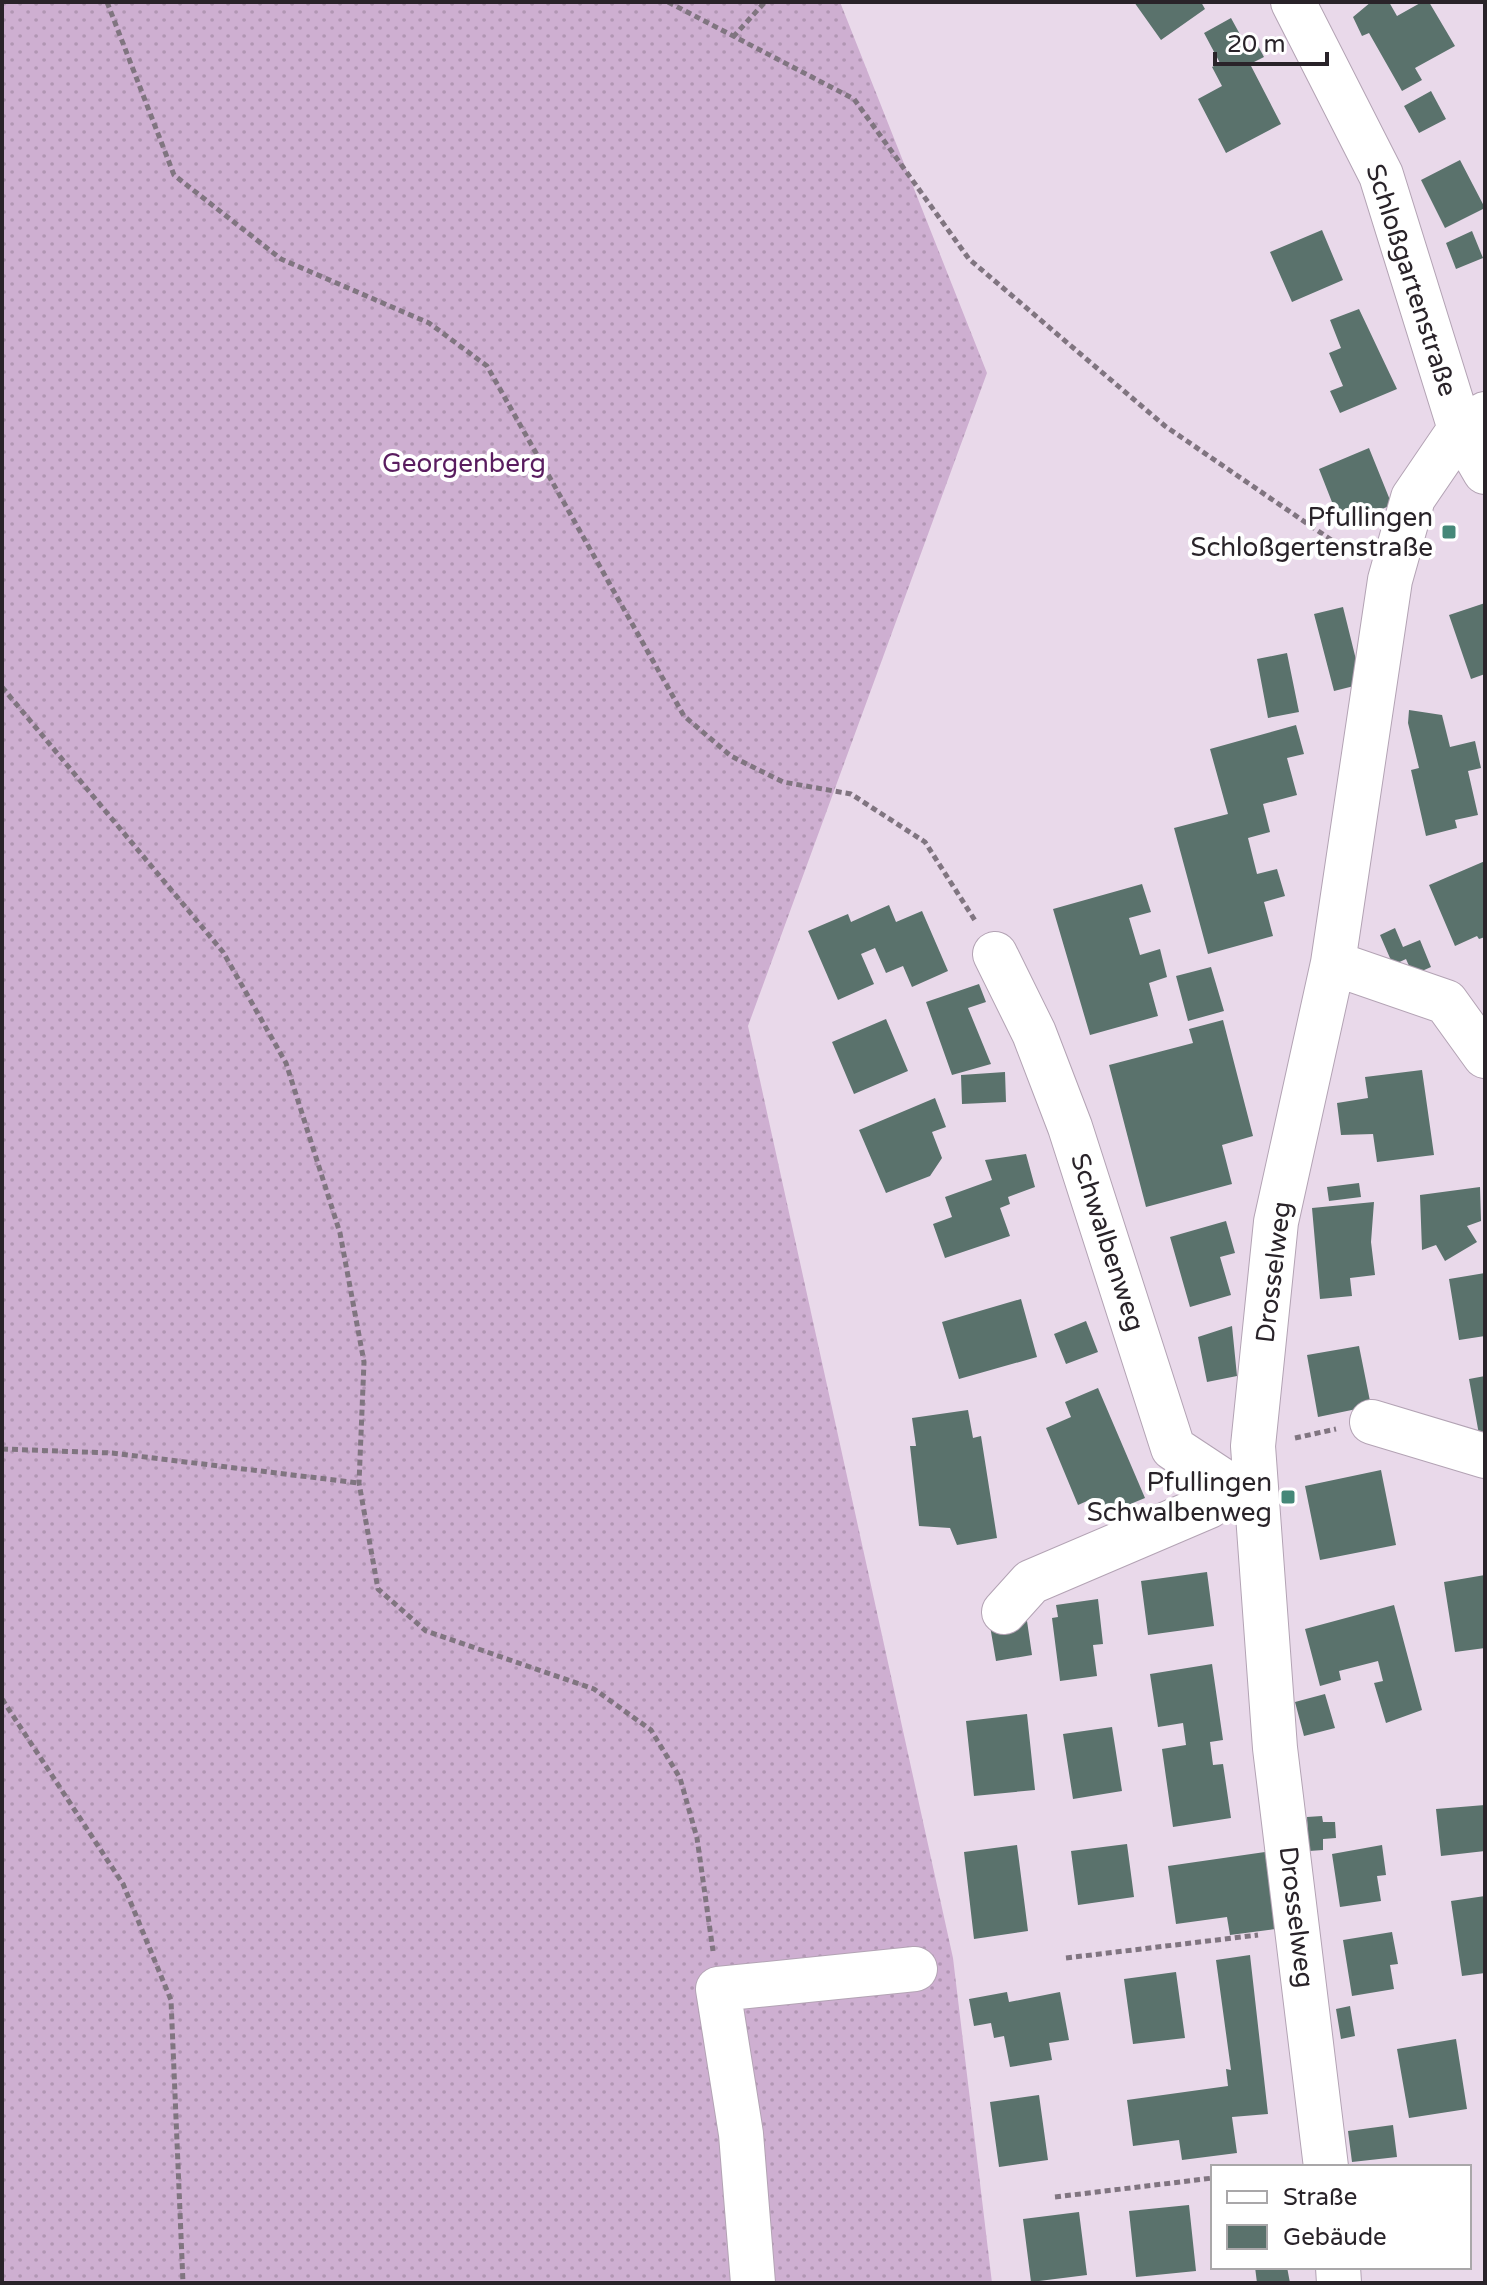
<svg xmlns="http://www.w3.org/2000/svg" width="1487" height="2285" viewBox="0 0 1487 2285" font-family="'Varela Round',sans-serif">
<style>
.garden{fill:url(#garden-dots)}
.building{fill:#5a726c}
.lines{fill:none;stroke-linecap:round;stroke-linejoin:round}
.minor-casing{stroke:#b3a3b4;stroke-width:46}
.path{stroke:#807580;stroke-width:5;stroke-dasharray:6 4;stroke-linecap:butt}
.minor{stroke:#fff;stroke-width:44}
.poi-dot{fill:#458778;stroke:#fff;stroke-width:3}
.labels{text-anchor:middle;stroke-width:8;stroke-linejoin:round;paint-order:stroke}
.street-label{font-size:26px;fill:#292329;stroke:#fff}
.park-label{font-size:26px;fill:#591c5f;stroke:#fff}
.poi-label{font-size:26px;fill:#292329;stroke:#fff;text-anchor:end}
</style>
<defs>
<pattern id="garden-dots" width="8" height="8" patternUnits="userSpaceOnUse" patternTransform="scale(2)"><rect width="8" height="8" fill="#ceafd1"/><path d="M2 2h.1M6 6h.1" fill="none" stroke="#b196b3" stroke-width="1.8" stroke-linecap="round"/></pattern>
</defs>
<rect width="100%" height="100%" fill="#e9d9ea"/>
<path class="garden" d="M2 2H840L987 373 748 1026 953 1958 992 2283H2Z"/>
<path class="building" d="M1134 2H1201L1205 9 1161 40Z
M1371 2H1389L1397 16 1422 2H1429L1455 46 1415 68 1422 80 1402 91 1369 33 1362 36 1353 17Z
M1231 18 1248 49 1257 44 1264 57 1250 64 1281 124 1226 153 1198 99 1222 86 1212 67 1220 63 1204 33Z
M1431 91 1446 119 1419 133 1404 106Z
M1460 160 1485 208 1445 228 1421 180Z
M1322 230 1343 280 1292 302 1270 252Z
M1472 231 1483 258 1456 269 1446 243Z
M1359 309 1397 389 1340 413 1330 391 1343 386 1329 353 1341 348 1330 320Z
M1369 448 1392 505 1341 525 1319 469Z
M1485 603V674L1471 679 1449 615Z
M1343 607 1362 684 1334 691 1314 614Z
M1287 653 1299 712 1268 718 1257 659Z
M1409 710 1442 715 1450 747 1475 741 1481 768 1468 771 1478 815 1455 820 1457 828 1426 836 1411 770 1419 768 1408 723Z
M1296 725 1304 754 1287 758 1297 795 1263 804 1270 832 1248 838 1257 874 1277 869 1285 896 1264 902 1273 936 1208 954 1174 828 1228 814 1210 749Z
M1485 861V937L1479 939 1477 936 1455 946 1429 885Z
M1142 884 1151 912 1129 918 1140 955 1160 949 1167 977 1149 983 1158 1016 1090 1035 1053 909Z
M889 905 896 922 922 911 948 971 912 987 903 966 886 973 875 948 861 954 874 984 838 1000 808 931 848 914 851 922Z
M1395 928 1403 947 1420 940 1431 967 1413 975 1406 959 1393 965 1380 935Z
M1211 967 1224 1011 1188 1021 1176 976Z
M979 984 986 1002 968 1008 991 1064 952 1075 926 1002Z
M886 1019 908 1071 854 1094 832 1042Z
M1223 1020 1253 1136 1222 1145 1232 1184 1146 1207 1109 1065 1193 1043 1189 1029Z
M1422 1070 1434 1155 1377 1162 1373 1134 1341 1135 1337 1103 1368 1098 1365 1077Z
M1005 1072 1006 1102 962 1104 961 1075Z
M935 1098 946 1127 932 1132 942 1158 930 1176 886 1193 859 1130Z
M1026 1154 1035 1187 1008 1197 1010 1204 1000 1208 1010 1236 945 1258 933 1224 952 1217 945 1197 992 1180 985 1160Z
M1359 1183 1361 1197 1329 1201 1327 1187Z
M1480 1187 1481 1221 1467 1226 1477 1242 1445 1261 1436 1245 1422 1250 1420 1195Z
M1374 1202 1371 1242 1375 1275 1350 1278 1352 1296 1320 1299 1312 1208Z
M1226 1221 1235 1253 1220 1257 1231 1295 1190 1307 1170 1237Z
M1485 1273V1336L1459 1340 1449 1279Z
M1021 1299 1037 1357 959 1379 942 1322Z
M1086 1321 1098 1352 1066 1364 1054 1334Z
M1232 1326 1237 1376 1207 1382 1198 1337Z
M1359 1346 1371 1406 1318 1417 1307 1355Z
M1485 1376V1439L1480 1440 1469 1379Z
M1098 1388 1145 1498 1101 1516 1094 1498 1078 1505 1046 1428 1071 1417 1065 1402Z
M968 1410 973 1438 981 1436 997 1538 957 1545 950 1528 919 1526 910 1446H916L912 1418Z
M1381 1470 1396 1545 1320 1560 1305 1486Z
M1207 1572 1214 1626 1148 1635 1141 1581Z
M1485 1575V1648L1455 1652 1444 1582Z
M1098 1599 1103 1644 1093 1645 1097 1676 1060 1681 1052 1618 1058 1617 1056 1605Z
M1394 1605 1422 1710 1386 1723 1374 1683 1383 1681 1378 1661 1339 1671 1341 1680 1320 1686 1305 1629Z
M1027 1621 1032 1655 996 1661 990 1626Z
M1212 1664 1223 1740 1210 1742 1213 1765 1223 1764 1231 1818 1173 1827 1162 1749 1186 1745 1183 1723 1158 1727 1150 1674Z
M1325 1694 1335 1728 1304 1736 1295 1702Z
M1027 1714 1035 1790 974 1796 966 1721Z
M1112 1727 1122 1791 1073 1799 1063 1734Z
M1485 1805V1851L1441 1856 1436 1809Z
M1322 1816 1323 1822H1335L1336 1838 1323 1839V1850L1309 1851 1307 1817Z
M1127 1844 1134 1897 1078 1905 1071 1851Z
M1017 1845 1028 1931 974 1939 964 1852Z
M1382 1845 1386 1875 1377 1876 1381 1901 1340 1907 1332 1854Z
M1265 1852 1275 1929 1230 1935 1227 1917 1176 1924 1168 1866Z
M1485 1896V1973L1462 1976 1451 1901Z
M1392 1932 1398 1964 1390 1965 1394 1989 1352 1996 1343 1940Z
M1250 1955 1268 2114 1232 2117 1237 2153 1182 2160 1179 2140 1133 2146 1127 2100 1228 2086 1226 2069 1231 2070 1216 1960Z
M1176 1972 1185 2038 1133 2044 1124 1979Z
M1007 1992 1009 2002 1060 1992 1069 2040 1049 2043 1052 2060 1010 2067 1004 2036 994 2038 991 2023 974 2026 969 1999Z
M1350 2006 1355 2036 1341 2039 1336 2009Z
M1456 2039 1467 2109 1409 2118 1397 2049Z
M1039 2095 1048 2160 999 2167 990 2102Z
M1393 2125 1397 2157 1352 2162 1348 2131Z
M1189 2205 1196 2271 1136 2277 1129 2211Z
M1079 2212 1087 2275 1031 2282 1023 2219Z
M1255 2267H1287L1290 2283H1257Z"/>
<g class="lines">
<g class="minor-casing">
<path id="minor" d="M1293 2 1381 175 1460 429 1485 472
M995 954 1034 1033 1070 1127 1173 1448 1229 1485 1255 1484
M1333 963 1446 1002 1485 1056
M1372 1422 1485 1456
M1004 1612 1031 1582 1209 1506 1229 1485
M1326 2167 1275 1748 1253 1446 1276 1222 1333 963 1390 580 1413 498 1460 429 1485 414
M1338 2267 1339 2283
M753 2283 741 2134 718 1989 915 1969"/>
</g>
<path class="path" d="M107 2 174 175 281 259 429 323 487 366 684 716 731 756 783 782 851 794 925 842 976 922
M668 2 854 99 969 259 1165 426 1356 557
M733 37 765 2
M2 687 223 952 286 1063 340 1233 364 1362 359 1483 378 1589 426 1631 594 1689 651 1730 680 1778 697 1838 713 1951
M1295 1438 1336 1429
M2 1449 112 1453 359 1483
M2 1699 123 1884 171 2000 183 2283
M1066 1958 1258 1935
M1055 2197 1213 2178"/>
<use href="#minor" class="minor"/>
</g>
<g class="poi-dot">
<rect x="1441" y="524" width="16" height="16" rx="4"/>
<rect x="1280" y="1489" width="16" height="16" rx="4"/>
</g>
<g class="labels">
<g class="street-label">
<text transform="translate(1412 280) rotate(72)" y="9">Schloßgartenstraße</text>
<text transform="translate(1108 1242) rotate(72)" y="9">Schwalbenweg</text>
<text transform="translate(1273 1272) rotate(-83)" y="9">Drosselweg</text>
<text transform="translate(1297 1917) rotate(83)" y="9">Drosselweg</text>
</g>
<g class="park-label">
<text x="464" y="472">Georgenberg</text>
</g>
<g class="poi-label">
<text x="1433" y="526">Pfullingen<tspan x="1433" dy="30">Schloßgertenstraße</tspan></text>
<text x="1272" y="1491">Pfullingen<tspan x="1272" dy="30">Schwalbenweg</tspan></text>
</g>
</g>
<rect width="1487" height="2285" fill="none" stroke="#292329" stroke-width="8"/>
<rect x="1211" y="2165" width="260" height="104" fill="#ffffff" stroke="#a9a7a9" stroke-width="2"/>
<rect x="1227" y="2191" width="40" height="12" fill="#ffffff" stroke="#a9a7a9" stroke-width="2"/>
<text x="1283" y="2205" font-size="24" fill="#292329">Straße</text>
<rect x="1227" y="2225" width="40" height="24" fill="#5a726c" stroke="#a9a7a9" stroke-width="2"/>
<text x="1283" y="2245" font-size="24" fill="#292329">Gebäude</text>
<path d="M1215 52v12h112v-12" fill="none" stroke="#292329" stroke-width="4"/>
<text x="1227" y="52" font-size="24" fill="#292329" stroke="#ffffff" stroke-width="6" paint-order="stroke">20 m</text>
</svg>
